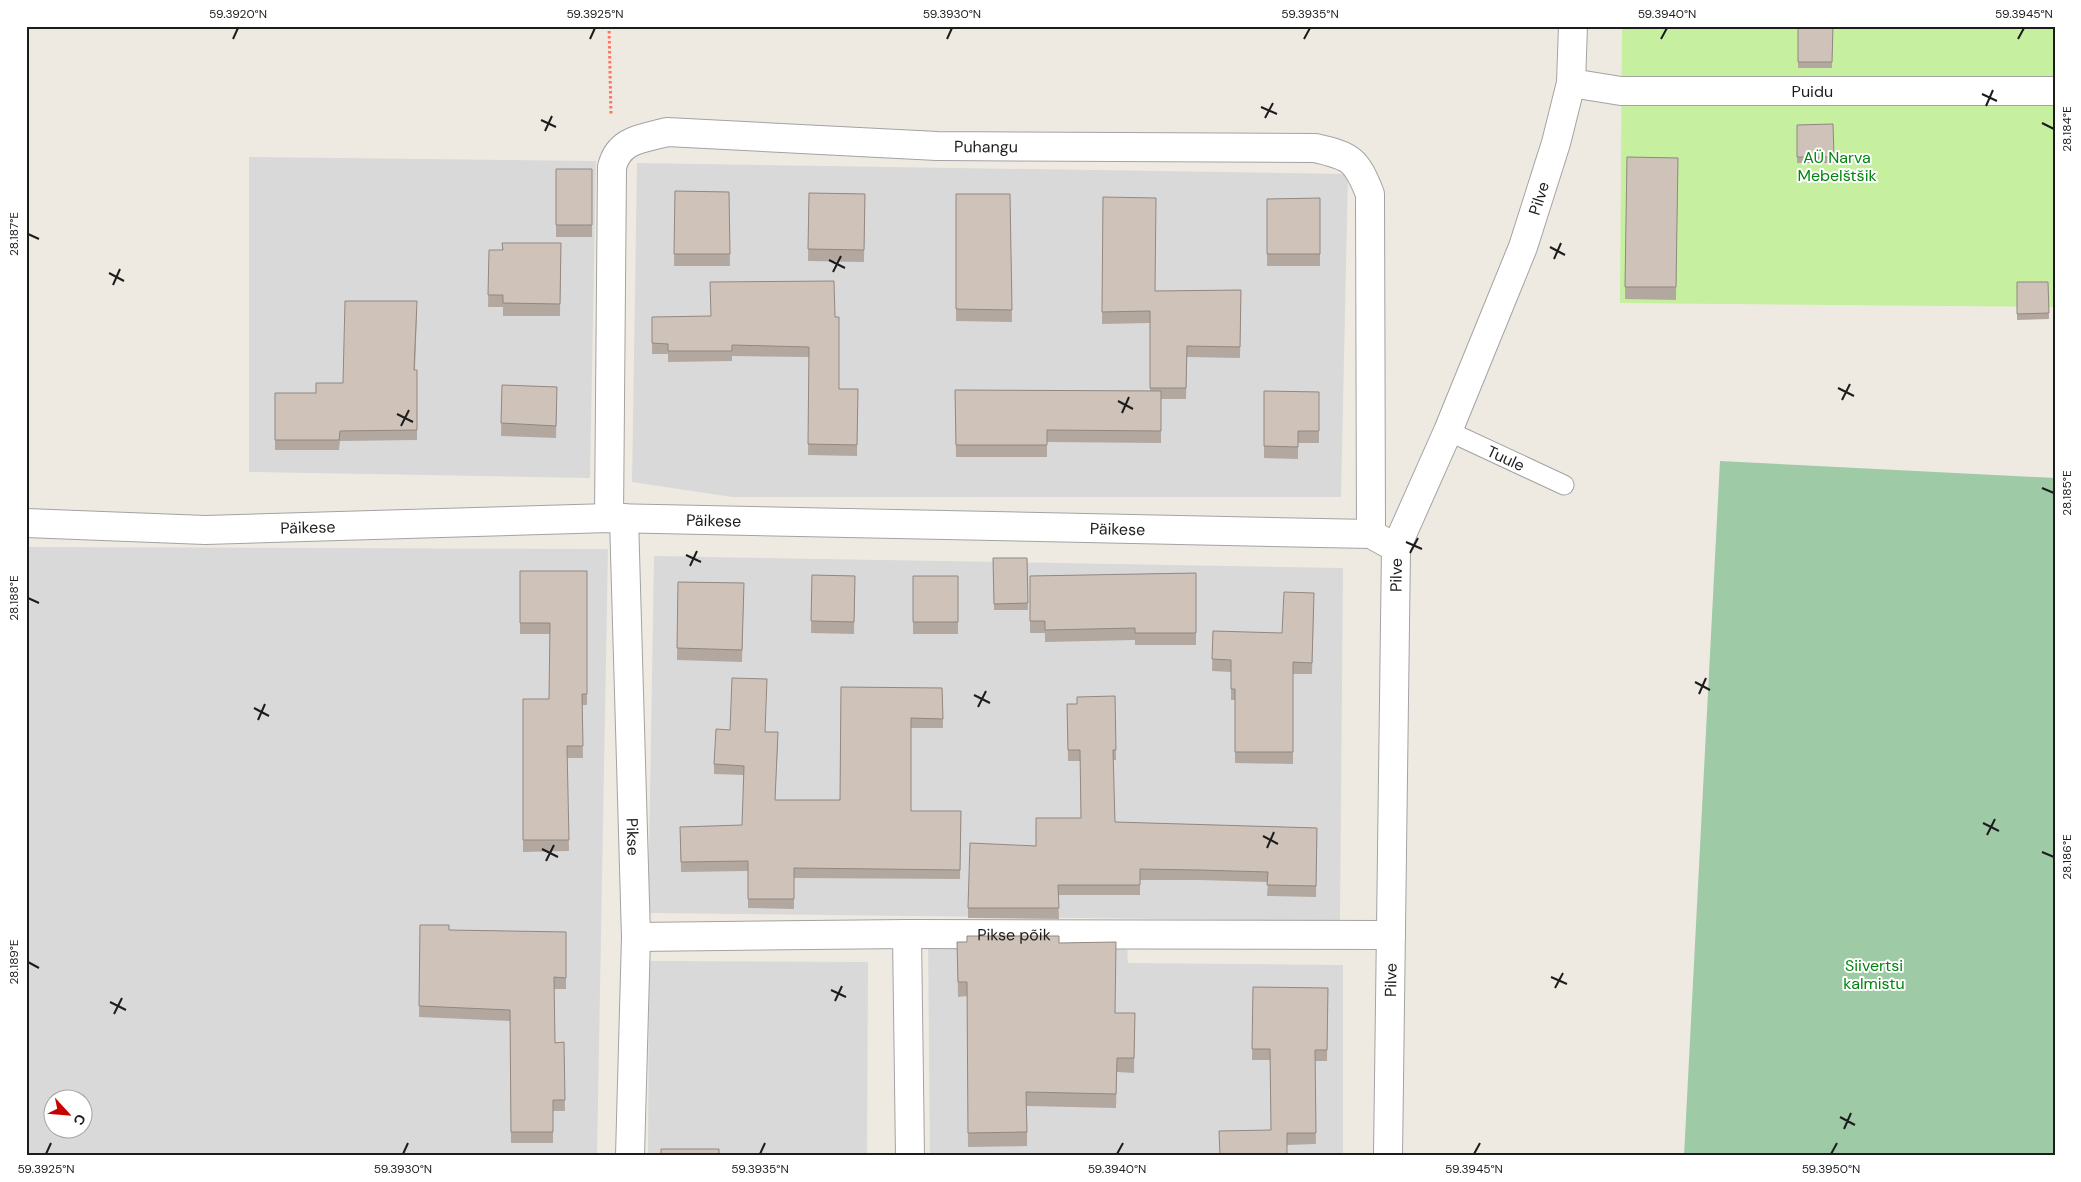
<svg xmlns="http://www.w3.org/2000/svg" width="2081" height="1182" viewBox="0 0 2081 1182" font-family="'DM Sans',sans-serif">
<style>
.residential{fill:#dad9d9;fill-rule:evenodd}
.grass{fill:#c6efa0}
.cemetery{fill:#9fcaa6}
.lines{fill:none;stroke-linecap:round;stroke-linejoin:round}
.lane-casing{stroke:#a3a3a3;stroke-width:21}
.street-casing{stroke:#a3a3a3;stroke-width:30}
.path{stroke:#ff7361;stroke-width:3;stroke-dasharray:2.5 2.5;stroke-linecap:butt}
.lane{stroke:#fff;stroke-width:19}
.street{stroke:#fff;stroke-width:28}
.wall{fill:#b2a89f}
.building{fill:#cfc3b9;stroke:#918882}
.ticks{fill:none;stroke:#1c1c1c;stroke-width:2}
.labels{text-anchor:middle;stroke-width:4;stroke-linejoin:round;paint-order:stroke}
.street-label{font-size:16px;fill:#1c1c1c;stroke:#fff}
.park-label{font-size:16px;fill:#00840d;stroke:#fff}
.neatline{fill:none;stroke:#1c1c1c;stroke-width:2}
.ticks-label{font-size:12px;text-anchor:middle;fill:#1c1c1c}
</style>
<rect width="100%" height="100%" fill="#efeae1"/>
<path class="residential" d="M249 157 596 161 590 478 249 472Z
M637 163 1348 174 1341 497H732L632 482Z
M26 547 608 549 597 1156H26ZM52 1100H82V1130H52Z
M654 556 1343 568 1340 921 648 913Z
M928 942H1127L1128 963 1343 965V1156H930Z
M649 961 868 962 867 1156H648Z"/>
<path class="grass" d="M1622 26H2055V307L1620 303Z"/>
<path class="cemetery" d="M1720 461 2055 478V1156H1684Z"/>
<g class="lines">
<g class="lane-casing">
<g id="lane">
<path id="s1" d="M1448 431 1564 485"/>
</g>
</g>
<g class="street-casing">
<g id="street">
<path id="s2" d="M1571 83 1621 91H2055"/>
<path id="s3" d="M609 518 612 167C619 139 642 139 667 132L937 146 1315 148C1351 156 1356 159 1370 194L1371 534"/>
<path id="s4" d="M624 518 636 937 630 1156"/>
<path id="s5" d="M26 523 205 530 609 518 1371 534 1396 548"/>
<path d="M907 934 910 1156"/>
<path id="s6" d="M636 937 907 934 1391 935"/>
<path id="s7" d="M1388 1156 1396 548 1448 431 1523 247 1556 143 1571 83 1573 26"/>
</g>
</g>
<path class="path" d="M609 26 611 116"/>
<use href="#lane" class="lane"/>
<use href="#street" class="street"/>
</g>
<path class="wall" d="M1798 26H1833L1832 68H1798Z
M1833 124 1834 163H1797V125Z
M1627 157 1678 158 1676 300 1625 299Z
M556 169H592V237H556Z
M675 191 729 192 730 266H674Z
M809 193 865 194 864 262 808 261Z
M956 194H1010L1012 322 956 321Z
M1103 197 1155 291 1241 290 1240 358 1187 357 1186 399H1161V443L1047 442V457H956L955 390 1150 391V323L1102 324Z
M1320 198V266H1267V199Z
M502 243H561L560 316H503V307H488L489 250H502Z
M2017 282H2048L2049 319 2017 320Z
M417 311 415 370H417V440L340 441 339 450H275V393H316L343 383Z
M652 317H835L839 389H858L857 456 808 455 809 357 732 356V361L668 362V354H652Z
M502 385 557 387 556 438 501 436Z
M1264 391 1319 392V443H1298V459L1264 458Z
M993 558H1027L1028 610H994Z
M520 571H587V705H582L583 758H567L569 851 523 852V699H549L550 634H520Z
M1196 573V645H1135V640L1045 642V633H1030V576Z
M812 575 855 576 854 634 811 633Z
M913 576H958V634H913Z
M678 582 744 583 742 662 677 660Z
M1314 604 1312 674H1293V764L1235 763V700H1231V672L1212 671 1213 631 1282 633Z
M841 687 942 688 943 728H911V811H961L960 879 794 878V909L748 908V871L681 872 680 827 742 825 744 775 714 774V764L766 732 778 742 775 800H840Z
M1115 696 1116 760H1113L1115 822 1317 828 1316 897 1267 896 1268 882 1199 880H1140V895H1058L1059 919 968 918V908L1036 846 1081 818 1080 761H1068L1067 704H1077Z
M420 925 449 930 566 932V989H554L555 1043 564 1042 565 1111H553V1143H511L510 1021 419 1017Z
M957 942 1059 943 1115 1013H1135L1134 1073 1117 1072 1116 1108 1027 1106V1146L968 1147 967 996 958 997Z
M1253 987 1328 988 1327 1061H1315L1316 1144 1287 1145 1271 1130 1270 1060H1252Z"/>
<path class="building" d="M1798 26H1833L1832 62H1798Z
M1833 124 1834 157H1797V125Z
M1627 157 1678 158 1676 287H1625Z
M556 169H592V225H556Z
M675 191 729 192 730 254H674Z
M809 193 865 194 864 250 808 249Z
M956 194H1010L1012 310 956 309Z
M1103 197 1156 198 1155 291 1241 290 1240 347 1187 346 1186 388H1150V311L1102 312Z
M1320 198V254H1267V199Z
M502 243H561L560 304 503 303V295H488L489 250H503Z
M834 281 835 317H839V389H858L857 445 808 444 809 347 732 345V351H668V344L652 343V317L711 316 710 282Z
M2017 282H2048L2049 313 2017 314Z
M345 301H417L414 370H417V430L340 431 339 440H275V393H316V383H343Z
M502 385 557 387 556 426 501 423Z
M955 390 1161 391V431L1047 430V445H956Z
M1264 391 1319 392V431H1298V447L1264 446Z
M993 558H1027L1028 603 994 604Z
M520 571H587V694H582L583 746H567L569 840H523V699H549L550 623H520Z
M1196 573V633H1135V628L1045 630V621H1030V576Z
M812 575 855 576 854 622 811 621Z
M913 576H958V622H913Z
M678 582 744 583 742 650 677 648Z
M1284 592 1314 593 1312 663 1293 662V752H1235V689H1231V660L1212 659 1213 631 1282 633Z
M732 678 767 679 765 732H778L775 800H840L841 687 942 688 943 719 911 718V811H961L960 870 794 868V899H748V861L681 862 680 827 742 825 744 766 714 764 716 729 730 730Z
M1115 696 1116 750H1113L1115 822 1317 828 1316 886 1267 885 1268 872 1199 870 1140 869V885H1058L1059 908H968L970 843 1036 846V818H1081L1080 750H1068L1067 704H1077V697Z
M420 925H449V930L566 932V978L554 977 555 1043 564 1042 565 1100H553V1132H511L510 1010 419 1006Z
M967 936H1059V943L1116 942 1115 1013H1135L1134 1058H1117L1116 1094 1026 1092 1027 1132 968 1133 967 982H958L957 942H967Z
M1253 987 1328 988 1327 1050H1315L1316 1133H1287V1156H1220L1219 1131 1271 1130 1270 1049H1252Z
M661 1149H719V1156H661Z"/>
<path class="ticks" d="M233 39 238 28M590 39 595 28M947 39 952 28M1304 39 1310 28M1661 39 1667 28M2018 39 2024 28M1982 94 1997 101M1986 106 1993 90M1261 107 1277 114M1265 118 1273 103M541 120 556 127M2042 123 2054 129M545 131 552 116M28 234 39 239M1550 247 1565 255M1554 259 1561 243M829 260 845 268M833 272 841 256M109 273 124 281M113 285 120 269M1838 388 1854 396M1842 400 1850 384M1118 401 1133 409M1122 413 1129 397M397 414 413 422M401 426 409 410M2042 488 2054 493M1406 542 1422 549M1410 553 1418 538M686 555 701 562M690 566 697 551M28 598 39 603M1695 682 1710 690M1699 694 1706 678M974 695 990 703M978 707 986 691M254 708 269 716M258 720 265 704M1983 823 1999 831M1987 835 1995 819M1263 836 1278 844M1267 848 1274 832M542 849 558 857M2042 852 2054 857M546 861 554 845M28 962 39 968M1551 977 1567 984M1555 988 1563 973M831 990 846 997M835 1001 842 986M110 1002 126 1010M114 1014 122 998M1840 1117 1855 1125M1844 1129 1851 1113M46 1154 51 1143M403 1154 408 1143M760 1154 765 1143M1117 1154 1123 1143M1474 1154 1480 1143M1831 1154 1837 1143"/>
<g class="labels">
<g class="street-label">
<text dy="6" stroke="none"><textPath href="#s2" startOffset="242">Puidu</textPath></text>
<text dy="6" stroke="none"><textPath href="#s3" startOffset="740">Puhangu</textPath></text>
<text dy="6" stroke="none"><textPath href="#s7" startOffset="986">Pilve</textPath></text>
<text dy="6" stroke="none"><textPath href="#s1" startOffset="64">Tuule</textPath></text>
<text dy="6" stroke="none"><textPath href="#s5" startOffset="688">Päikese</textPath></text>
<text dy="6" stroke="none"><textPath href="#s5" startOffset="282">Päikese</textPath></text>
<text dy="6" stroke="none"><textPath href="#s5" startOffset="1092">Päikese</textPath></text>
<text dy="6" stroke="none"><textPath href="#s7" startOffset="581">Pilve</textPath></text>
<text dy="6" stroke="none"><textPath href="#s4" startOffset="319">Pikse</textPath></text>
<text dy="6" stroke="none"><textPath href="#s6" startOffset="378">Pikse põik</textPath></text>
<text dy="6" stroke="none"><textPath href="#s7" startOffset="176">Pilve</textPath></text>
</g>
<g class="park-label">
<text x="1837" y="163">AÜ Narva<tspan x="1837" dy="18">Mebelštšik</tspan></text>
<text x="1874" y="971">Siivertsi<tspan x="1874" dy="18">kalmistu</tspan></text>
</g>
</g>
<rect width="2081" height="1182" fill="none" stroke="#ffffff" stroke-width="55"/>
<g transform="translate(68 1114) rotate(116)"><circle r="24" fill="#ffffff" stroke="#a4a4a4"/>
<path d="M0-4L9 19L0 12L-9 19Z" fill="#c80200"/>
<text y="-8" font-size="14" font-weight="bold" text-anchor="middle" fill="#1c1c1c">С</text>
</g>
<rect x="28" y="28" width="2026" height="1126" class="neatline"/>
<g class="ticks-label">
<text x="238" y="18">59.3920°N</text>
<text x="595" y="18">59.3925°N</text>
<text x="952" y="18">59.3930°N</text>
<text x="1310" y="18">59.3935°N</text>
<text x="1667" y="18">59.3940°N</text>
<text x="2024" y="18">59.3945°N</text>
<text transform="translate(2067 129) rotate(-90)" y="4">28.184°E</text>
<text transform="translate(14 234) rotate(-90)" y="4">28.187°E</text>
<text transform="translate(2067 493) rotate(-90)" y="4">28.185°E</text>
<text transform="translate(14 598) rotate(-90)" y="4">28.188°E</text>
<text transform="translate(2067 857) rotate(-90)" y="4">28.186°E</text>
<text transform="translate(14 962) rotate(-90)" y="4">28.189°E</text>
<text x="46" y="1173">59.3925°N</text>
<text x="403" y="1173">59.3930°N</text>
<text x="760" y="1173">59.3935°N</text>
<text x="1117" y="1173">59.3940°N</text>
<text x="1474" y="1173">59.3945°N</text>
<text x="1831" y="1173">59.3950°N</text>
</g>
</svg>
